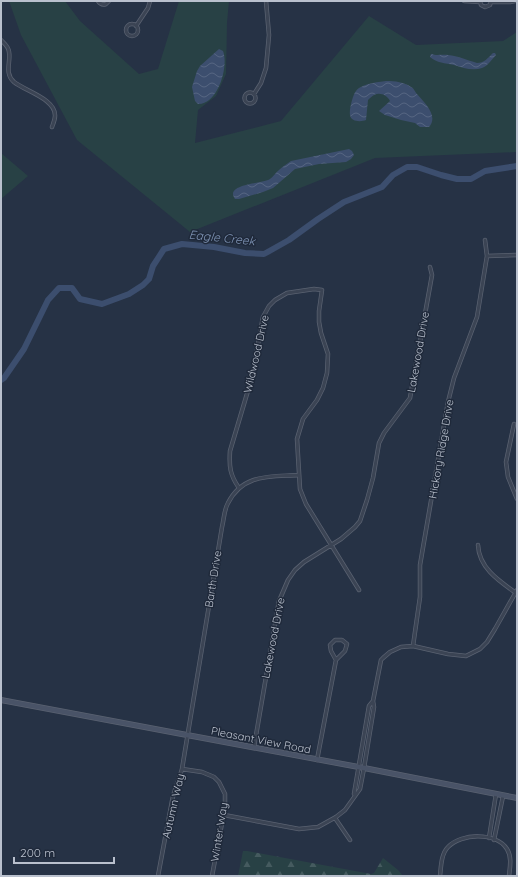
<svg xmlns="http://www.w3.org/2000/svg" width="518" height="877" viewBox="0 0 518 877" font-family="Quicksand,sans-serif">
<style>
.green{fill:#284145}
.forest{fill:url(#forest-firs)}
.water{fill:url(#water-waves)}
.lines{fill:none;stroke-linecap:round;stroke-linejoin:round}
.river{stroke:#3c4e6e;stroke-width:6}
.street-casing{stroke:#5a6271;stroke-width:4.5}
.secondary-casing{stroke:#5a6271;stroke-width:6}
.street{stroke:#3b4454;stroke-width:3}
.secondary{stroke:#495367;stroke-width:4.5}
.labels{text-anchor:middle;stroke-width:3;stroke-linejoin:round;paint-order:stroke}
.street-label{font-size:11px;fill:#b9c0cd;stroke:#1f293a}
.water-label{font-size:12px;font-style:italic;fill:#7f94b5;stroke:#1f293a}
</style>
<defs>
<pattern id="forest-firs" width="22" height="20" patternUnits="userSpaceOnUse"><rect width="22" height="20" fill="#284145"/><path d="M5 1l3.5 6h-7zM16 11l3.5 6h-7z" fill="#455b5f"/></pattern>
<pattern id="water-waves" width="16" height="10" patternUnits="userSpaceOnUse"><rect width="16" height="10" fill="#3c4e6e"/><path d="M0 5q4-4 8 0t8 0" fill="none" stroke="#566682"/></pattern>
</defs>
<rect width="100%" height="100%" fill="#263245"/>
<path class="green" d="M9 1H65L80 21 139 74 158 69 179 1H229L227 23 226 74 216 96 198 110 195 143 281 121 369 16 416 45 503 41 517 32V152L375 158 190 232 77 140 21 35Z
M1 153 28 176 1 199Z"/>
<path class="forest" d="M243 851H247L371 874 374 873 383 858 398 870 403 876H238Z"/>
<path class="water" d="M219 49 223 51C229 66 218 105 198 104L195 101 192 87 197 71 200 66Z
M493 53H495L496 55C492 59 488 66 482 68 473 71 463 68 454 65 445 63 437 63 430 57L431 54H432C436 56 443 54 448 55 458 56 467 60 477 63 484 63 488 58 493 53Z
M386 81C395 81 404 82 411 87 414 88 415 92 417 94 424 102 439 116 429 127H420L415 123 401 120 385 115 379 111 390 101C387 95 380 92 374 95 372 96 370 98 368 100L366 120C361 122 351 122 350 115 349 110 353 94 356 91 361 84 378 82 386 81Z
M349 149 352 151 354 155 351 159 346 162 319 164 295 169 273 188 263 192 239 199H235C224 184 262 184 270 179 273 177 275 173 279 170 282 167 287 164 291 161Z"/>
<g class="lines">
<path class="river" d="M1 380 4 378 24 349 48 300 59 288H72L80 299 102 304 129 294 143 285 149 279 153 266 164 249 182 244 214 247 245 253 264 254 289 240 318 219 344 202 382 187 393 175 407 167H417L441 175 457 179H471L485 171 517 166"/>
<g class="street-casing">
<path id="street" d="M98 1C100 4 103 5 106 4L109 1
M464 1 480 2
M480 1 481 5 485 7 490 5 491 1
M491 2H510L515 1
M126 30a6 6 0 1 1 12 0a6 6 0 1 1-12 0Z
M136 26 148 8 150 1
M1 40C4 43 9 47 9 52 11 62 4 73 14 82 25 91 56 99 55 116 55 120 53 124 52 127
M244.5 98a5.5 5.5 0 1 1 11 0a5.5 5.5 0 1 1-11 0Z
M254 94 261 83 266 68 269 35 266 1
M487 256 517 255
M514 424 506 462 508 477 517 499
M239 488C230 475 229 467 230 451L252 377 263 317 269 306 275 300 287 293 314 289 322 290 319 311V322L321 333 328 354 327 373 323 388 317 400 303 419 297 439 300 489 306 504 359 590
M478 545C479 568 499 581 516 593
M413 646 420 597V565L448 402 454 378 477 317 487 256 485 240
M254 747 279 601 288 580 295 570 304 562 341 539 355 527 360 521 367 500 373 478 379 443 384 433 410 398 432 275 430 267
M317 760 336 660 345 651 347 644 342 640H335L330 645 331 651 336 660
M182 769 202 772 214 777 219 782 225 794V807L212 876
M354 794 369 706 373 701
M224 815 299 829 318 827 336 817 345 810 360 789 364 768 374 707 373 701 381 660 383 658 390 652 401 647 413 646 448 654 466 656 480 649 487 642 495 629 517 590
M335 818 350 840
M489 838 496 794
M494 840 503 796
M158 876 172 801C174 790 179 780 182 769L222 527C224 519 224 510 228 503 243 473 271 477 299 475
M440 876C441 867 441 854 448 847 461 833 496 832 507 849 512 857 510 867 509 876"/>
</g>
<g class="secondary-casing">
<path id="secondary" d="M1 700 187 735 364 768 517 798"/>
</g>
<use href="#street" class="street"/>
<use href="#secondary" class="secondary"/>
</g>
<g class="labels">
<g class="street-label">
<text transform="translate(418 352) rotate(-80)" y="4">Lakewood Drive</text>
<text transform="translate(256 354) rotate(-77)" y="4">Wildwood Drive</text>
<text transform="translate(441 449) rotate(-80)" y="4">Hickory Ridge Drive</text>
<text transform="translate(213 579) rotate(-81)" y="4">Barth Drive</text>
<text transform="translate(273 638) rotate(-79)" y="4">Lakewood Drive</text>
<text transform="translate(261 740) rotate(11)" y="4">Pleasant View Road</text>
<text transform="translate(173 806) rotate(-77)" y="4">Autumn Way</text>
<text transform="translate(219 832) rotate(-81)" y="4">Winter Way</text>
</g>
<g class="water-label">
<text transform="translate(222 238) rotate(6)" y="4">Eagle Creek</text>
</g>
</g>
<rect width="518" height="877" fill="none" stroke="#b9c0cd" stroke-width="4"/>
<path d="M14 857v6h100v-6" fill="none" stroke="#b9c0cd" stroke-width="2"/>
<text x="20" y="857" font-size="12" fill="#b9c0cd" stroke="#1f293a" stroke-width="3" paint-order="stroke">200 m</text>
</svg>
